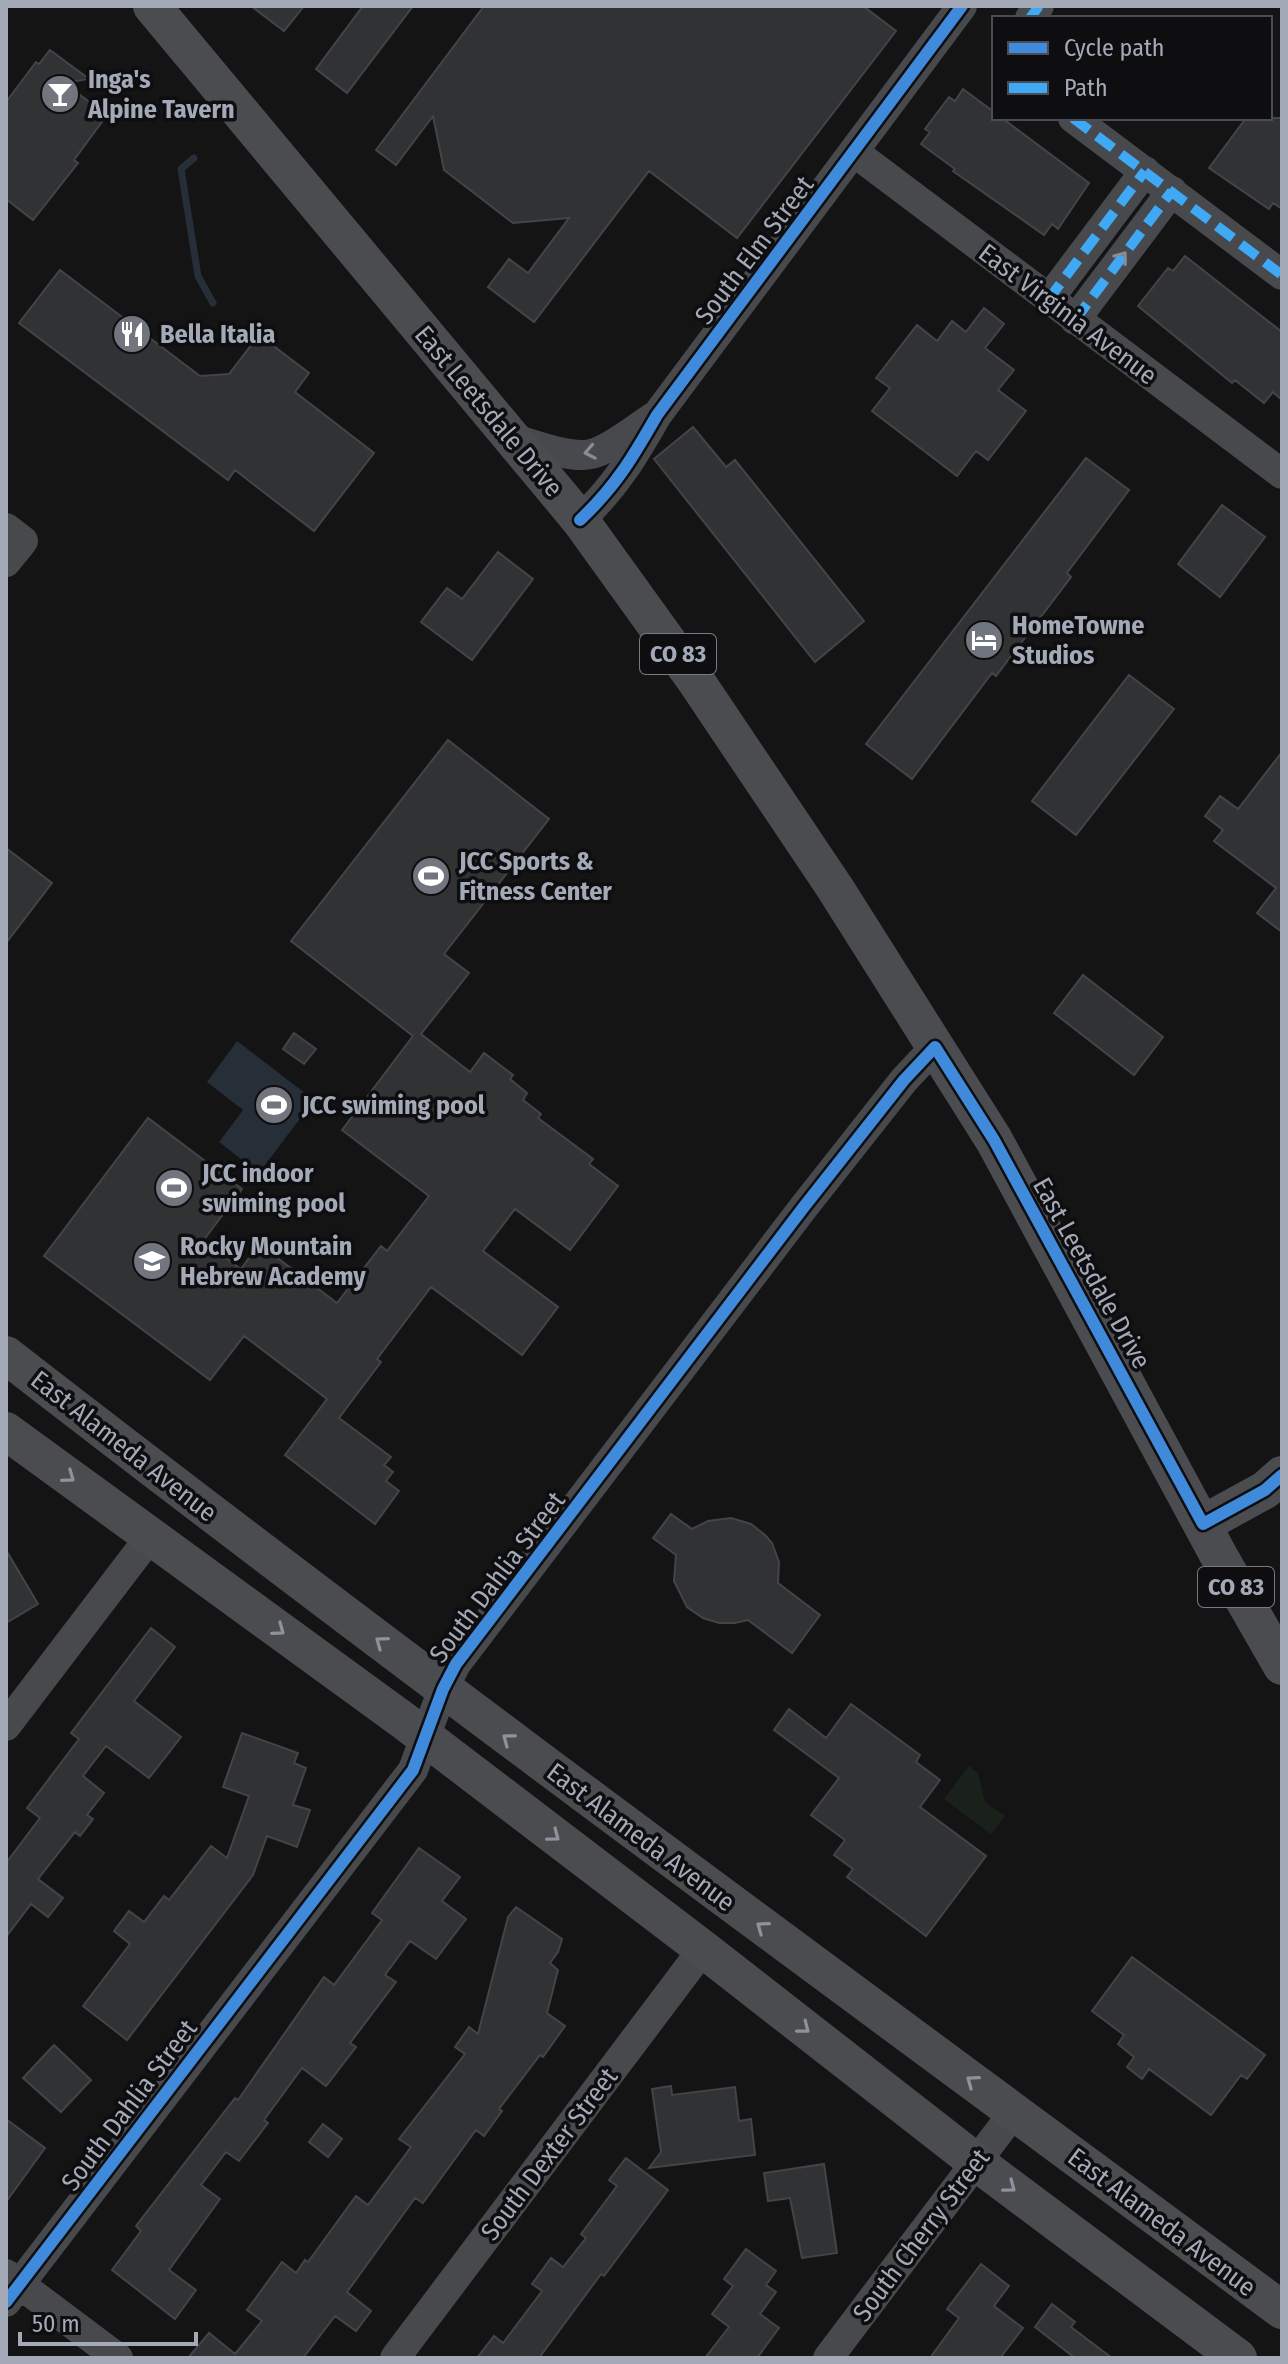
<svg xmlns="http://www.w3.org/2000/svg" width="1288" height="2364" viewBox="0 0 1288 2364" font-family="'Fira Sans Condensed',sans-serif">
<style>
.green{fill:#1a211b}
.water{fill:#262e37}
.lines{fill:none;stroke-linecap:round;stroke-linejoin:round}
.stream{stroke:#262e37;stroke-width:7}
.building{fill:#313234;stroke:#424448;stroke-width:2}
.minor{stroke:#47494d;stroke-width:30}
.major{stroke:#4a4c4f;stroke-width:38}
.quiet{stroke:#3fa9f5;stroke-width:10;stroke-dasharray:20 10;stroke-linecap:butt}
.cycleway-casing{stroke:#0e0e10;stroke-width:17}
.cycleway{stroke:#408adc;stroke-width:12}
.oneway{stroke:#878c97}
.oneway2{stroke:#8d929d}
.labels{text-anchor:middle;stroke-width:7;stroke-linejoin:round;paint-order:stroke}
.shield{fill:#0e0e10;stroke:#767a85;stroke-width:2}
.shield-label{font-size:24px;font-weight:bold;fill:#a3a9b7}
.poi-label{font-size:26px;font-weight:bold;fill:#a3a9b7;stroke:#0e0e10;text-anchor:start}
.street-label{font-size:26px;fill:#a3a9b7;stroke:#0e0e10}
</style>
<rect width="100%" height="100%" fill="#141414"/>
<path class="green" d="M969 1766 978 1773 985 1802 1005 1816 991 1834 944 1799Z"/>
<path class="water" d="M237 1041 314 1100 259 1173 219 1142 243 1110 207 1082Z"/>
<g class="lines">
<path class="stream" d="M194 158 181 169 198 276 213 303"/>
</g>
<path class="building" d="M251 6H304L284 31Z
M363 6H413L347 93 316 69Z
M484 6H863L896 31 737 238 649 171 534 322 488 287 509 259 528 273 569 218 513 223 444 170 433 116 396 165 376 150Z
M50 50 89 79 64 83 107 115 74 160 78 163 33 220 6 199V102L36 62 39 64Z
M963 89 994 112V118H1002L1089 183 1058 229 1052 224 1044 235 953 171 955 169 921 144 930 132 925 129 949 97 955 101Z
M1246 118H1282V209L1273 203 1269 209 1209 168Z
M1185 256 1282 332V400L1273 392 1264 403 1235 380 1232 383 1138 306 1168 268 1173 271Z
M60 270 200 376 229 374 259 335 309 373 295 392 374 453 314 531 235 470 228 480 19 323Z
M984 308 1004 324 985 348 1014 370 998 390 1026 411 988 460 976 451 957 476 872 411 890 388 876 378 917 325 937 341 952 321 966 332Z
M693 427 726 467 735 460 864 621 815 662 654 459Z
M1086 458 1129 490 1067 573 1071 577 996 676 992 673 912 779 866 744Z
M1222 505 1265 537 1220 597 1178 564Z
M498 552 533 579 472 660 421 622 447 588 462 599Z
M1129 675 1174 709 1076 835 1032 801Z
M448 740 549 819 444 954 469 973 421 1034 470 1072 484 1053 513 1075 510 1079 527 1093 523 1100 541 1114 538 1118 593 1159 589 1164 618 1186 570 1250 515 1209 483 1251 558 1307 522 1355 431 1287 377 1359 381 1362 339 1418 391 1457 384 1465 393 1472 386 1481 399 1491 375 1524 285 1455 327 1399 244 1336 210 1380 44 1256 148 1118 242 1189 203 1241 241 1269 259 1244 337 1303 381 1246 387 1251 429 1196 342 1130 413 1036 291 941Z
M1282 752V932L1257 913 1276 888 1214 841 1223 830 1205 816 1220 796 1238 809Z
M6 848 52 883 6 943Z
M1083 975 1163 1037 1134 1075 1054 1013Z
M294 1033 316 1049 304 1064 283 1049Z
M671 1514 692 1529 708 1521 731 1518 751 1524 765 1535 772 1543 779 1562 778 1583 820 1615 792 1653 748 1620 735 1623H719L703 1618 687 1607 674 1581 676 1555 653 1538Z
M6 1550 38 1604 6 1623Z
M151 1628 175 1647 134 1701 181 1737 149 1778 106 1746 83 1776 104 1793 87 1815 93 1819 80 1836 75 1832 38 1879 63 1898 48 1917 31 1904 6 1937V1863L40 1818 27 1808 79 1739 71 1733Z
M851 1704 920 1755 916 1762 940 1780 920 1807 986 1856 926 1936 847 1877 853 1869 834 1855 845 1840 811 1815 839 1778 774 1730 789 1709 826 1738Z
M242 1733 298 1753 294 1763 306 1768 293 1805 310 1810 297 1847 267 1836 253 1875 127 2040 83 2006 130 1944 114 1931 129 1911 144 1922 164 1896 169 1900 211 1846 227 1858 249 1796 223 1787Z
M419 1848 460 1877 442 1901 466 1919 436 1959 410 1941 385 1975 396 1982 350 2043 356 2047 326 2086 302 2068 264 2120 268 2123 239 2161 226 2152 201 2185 220 2199 169 2270 196 2290 175 2319 112 2270 141 2231 136 2226 235 2098 238 2100 324 1977 334 1985 382 1920 372 1913Z
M516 1907 562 1939 558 1952 550 1963 558 1970 547 2013 565 2026 543 2057 540 2055 499 2109 502 2111 484 2136 476 2130 423 2203 415 2198 347 2292 371 2311 356 2331 335 2316 303 2358H188L209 2333 235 2354 262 2321 247 2310 282 2262 296 2273 305 2260 308 2262 356 2196 368 2205 411 2147 399 2139 465 2054 455 2047 469 2027 478 2034 508 1917Z
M1132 1957 1265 2055 1247 2079 1241 2075 1211 2115 1149 2069 1142 2079 1127 2067 1134 2057 1118 2044 1124 2035 1092 2011Z
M54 2045 91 2080 61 2112 23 2078Z
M671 2086 672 2095 735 2087 739 2121 751 2119 755 2155 649 2168 661 2152 652 2089Z
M6 2119 45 2148 6 2202Z
M323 2124 342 2139 328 2157 309 2142Z
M626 2158 668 2190 604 2276 601 2274 539 2358H477L494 2336 503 2343 542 2291 532 2284 551 2258 563 2267 586 2238 581 2234 617 2186 609 2180Z
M824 2164 837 2253 802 2258 790 2198 768 2201 764 2173Z
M746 2249 776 2271 766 2285 776 2292 760 2314 779 2328 757 2358H705L729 2327 712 2314 733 2286 724 2279Z
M981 2264 1009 2286 994 2306 1023 2328 1000 2358H930L959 2318 947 2309Z
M1052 2304 1075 2322 1071 2327 1112 2358H1075L1035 2327Z"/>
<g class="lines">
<path class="minor" d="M1030 18 1039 6
M1073 118 1282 275
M854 152 1282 474
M1048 300 1145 171
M1075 320 1172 191
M511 438C532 444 570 459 591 454 610 450 637 427 655 416
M580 520C616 486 633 457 657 415L962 6
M6 528 23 541 6 562
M6 1726 150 1537
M6 2274 118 2358
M6 2302 413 1770 443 1689 456 1664 803 1208 904 1080 935 1047
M395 2358 703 1949
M828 2358 1014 2112"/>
<path class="major" d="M152 6 580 520 696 681 835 888 994 1140 1220 1558 1282 1666
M6 1355C426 1681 855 1994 1282 2310
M6 1431 404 1721 703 1949 976 2162 1238 2358
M1203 1524 1265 1490 1282 1475"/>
<path class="quiet" d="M1030 18 1039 6
M1073 118 1282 275
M1048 300 1145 171
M1075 320 1172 191"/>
<g class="cycleway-casing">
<path id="cycleway" d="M580 520C616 486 633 457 657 415L962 6
M6 2302 413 1770 443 1689 456 1664 803 1208 904 1080 935 1047 994 1140 1203 1524 1265 1490 1282 1475"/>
</g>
<use href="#cycleway" class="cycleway"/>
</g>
<defs><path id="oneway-chevron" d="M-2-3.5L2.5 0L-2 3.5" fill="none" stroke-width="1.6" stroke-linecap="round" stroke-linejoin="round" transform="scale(2)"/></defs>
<g class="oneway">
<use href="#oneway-chevron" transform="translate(1122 257) rotate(-53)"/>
<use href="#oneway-chevron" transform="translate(590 452) rotate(169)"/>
</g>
<g class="oneway2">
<use href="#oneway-chevron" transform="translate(69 1477) rotate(36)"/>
<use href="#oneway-chevron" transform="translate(279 1630) rotate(36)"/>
<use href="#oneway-chevron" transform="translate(381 1642) rotate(-144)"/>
<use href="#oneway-chevron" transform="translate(508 1739) rotate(-143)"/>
<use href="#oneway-chevron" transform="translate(554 1836) rotate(37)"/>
<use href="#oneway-chevron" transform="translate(762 1927) rotate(-144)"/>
<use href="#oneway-chevron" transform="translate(804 2028) rotate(38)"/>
<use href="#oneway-chevron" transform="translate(972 2081) rotate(-144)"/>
<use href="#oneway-chevron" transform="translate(1010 2187) rotate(37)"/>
</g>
<defs>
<g id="bar-disc" transform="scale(2)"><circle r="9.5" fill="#71757e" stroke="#0e0e10"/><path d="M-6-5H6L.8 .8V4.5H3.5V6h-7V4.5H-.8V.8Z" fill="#fff"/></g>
<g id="restaurant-disc" transform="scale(2)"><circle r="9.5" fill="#71757e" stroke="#0e0e10"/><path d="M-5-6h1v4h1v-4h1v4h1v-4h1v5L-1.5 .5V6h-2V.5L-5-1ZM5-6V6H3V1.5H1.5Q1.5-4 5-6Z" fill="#fff"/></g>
<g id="hotel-disc" transform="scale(2)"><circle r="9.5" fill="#71757e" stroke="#0e0e10"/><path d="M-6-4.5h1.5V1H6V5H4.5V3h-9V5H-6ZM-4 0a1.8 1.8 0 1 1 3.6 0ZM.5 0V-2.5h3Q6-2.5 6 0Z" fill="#fff"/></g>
<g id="stadium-disc" transform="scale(2)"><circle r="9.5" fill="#71757e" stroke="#0e0e10"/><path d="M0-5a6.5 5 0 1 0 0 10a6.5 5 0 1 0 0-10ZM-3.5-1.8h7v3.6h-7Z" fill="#fff"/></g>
<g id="school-disc" transform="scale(2)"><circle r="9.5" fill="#71757e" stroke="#0e0e10"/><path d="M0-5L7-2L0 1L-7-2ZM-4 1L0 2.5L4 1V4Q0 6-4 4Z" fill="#fff"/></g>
</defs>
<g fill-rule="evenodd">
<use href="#bar-disc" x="60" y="94"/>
<use href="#restaurant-disc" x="132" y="334"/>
<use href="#hotel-disc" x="984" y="640"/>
<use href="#stadium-disc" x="431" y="876"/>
<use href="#stadium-disc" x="274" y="1105"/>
<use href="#stadium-disc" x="174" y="1188"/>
<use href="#school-disc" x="152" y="1261"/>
</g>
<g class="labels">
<g class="shield">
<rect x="640" y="634" width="76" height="40" rx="6"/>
<rect x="1198" y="1567" width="76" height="40" rx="6"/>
</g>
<g class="shield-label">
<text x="678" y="662">CO 83</text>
<text x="1236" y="1595">CO 83</text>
</g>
<g class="poi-label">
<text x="88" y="88">Inga's<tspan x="88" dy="30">Alpine Tavern</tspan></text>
<text x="160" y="343">Bella Italia</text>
<text x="1012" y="634">HomeTowne<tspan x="1012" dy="30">Studios</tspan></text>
<text x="459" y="870">JCC Sports &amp;<tspan x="459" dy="30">Fitness Center</tspan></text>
<text x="302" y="1114">JCC swiming pool</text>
<text x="202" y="1182">JCC indoor<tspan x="202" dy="30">swiming pool</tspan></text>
<text x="180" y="1255">Rocky Mountain<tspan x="180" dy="30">Hebrew Academy</tspan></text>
</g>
<g class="street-label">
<text transform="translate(754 250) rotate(-53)" y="9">South Elm Street</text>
<text transform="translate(1068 314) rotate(37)" y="9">East Virginia Avenue</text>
<text transform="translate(489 411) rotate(50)" y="9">East Leetsdale Drive</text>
<text transform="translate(1092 1273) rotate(61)" y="9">East Leetsdale Drive</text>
<text transform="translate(124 1446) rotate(38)" y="9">East Alameda Avenue</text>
<text transform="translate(497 1577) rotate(-53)" y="9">South Dahlia Street</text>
<text transform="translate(641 1837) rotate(37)" y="9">East Alameda Avenue</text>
<text transform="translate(129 2105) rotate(-53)" y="9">South Dahlia Street</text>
<text transform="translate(549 2154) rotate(-53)" y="9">South Dexter Street</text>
<text transform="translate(1162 2222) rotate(37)" y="9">East Alameda Avenue</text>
<text transform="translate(921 2235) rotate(-53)" y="9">South Cherry Street</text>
</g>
</g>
<rect width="1288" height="2364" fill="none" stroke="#a3a9b7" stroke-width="16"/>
<rect x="992" y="16" width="280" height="104" fill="#0e0e10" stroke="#4a4c53" stroke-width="2"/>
<rect x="1008" y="42" width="40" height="12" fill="#408adc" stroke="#4a4c53" stroke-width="2"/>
<text x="1064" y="56" font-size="24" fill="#a3a9b7">Cycle path</text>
<rect x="1008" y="82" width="40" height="12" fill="#3fa9f5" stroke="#4a4c53" stroke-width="2"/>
<text x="1064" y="96" font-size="24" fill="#a3a9b7">Path</text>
<path d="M20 2332v12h176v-12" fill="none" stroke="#a3a9b7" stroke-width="4"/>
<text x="32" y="2332" font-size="24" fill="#a3a9b7" stroke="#0e0e10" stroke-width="6" paint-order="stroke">50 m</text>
</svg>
